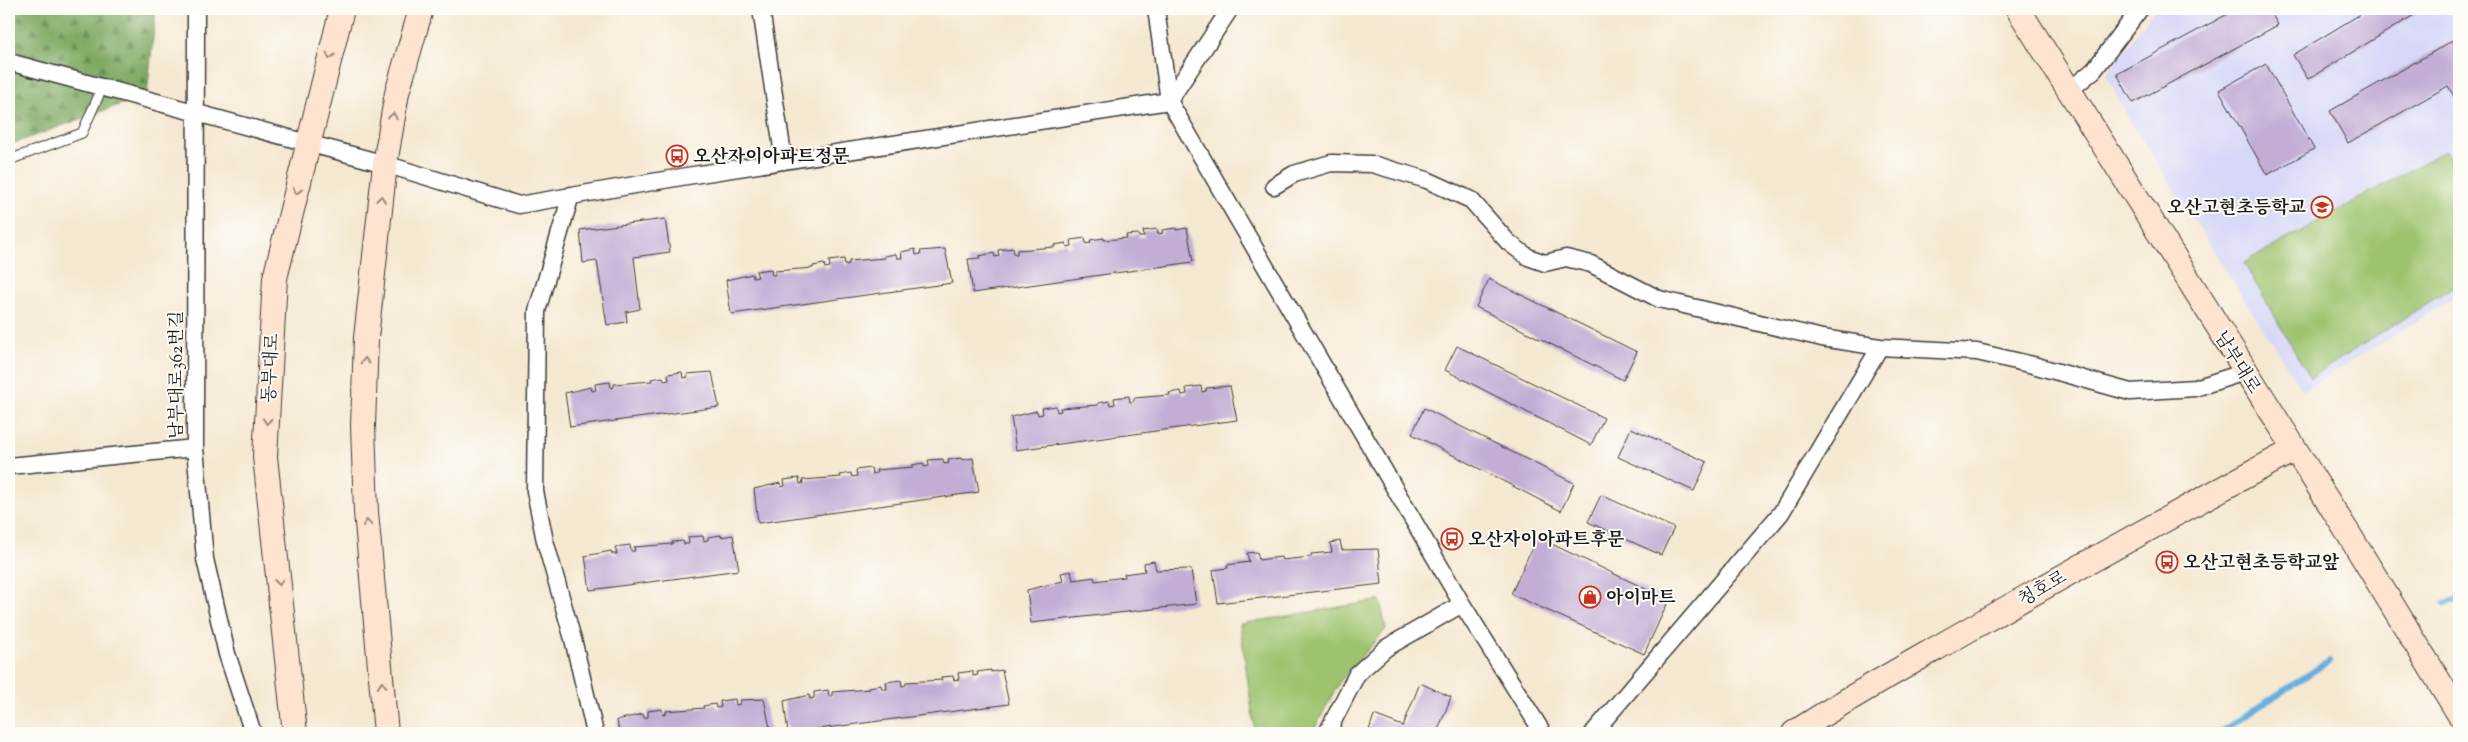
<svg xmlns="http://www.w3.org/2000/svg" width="2468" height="742" viewBox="0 0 2468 742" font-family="'Sorts Mill Goudy','Noto Serif KR',serif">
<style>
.built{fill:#d7d7f8}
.forest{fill:url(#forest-firs);stroke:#4d623e}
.park{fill:#9ec36e;stroke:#5d7045}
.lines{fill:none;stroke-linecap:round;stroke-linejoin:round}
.stream{stroke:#66afde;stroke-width:6}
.building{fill:#c3add5}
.lane-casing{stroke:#3d3b37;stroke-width:11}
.street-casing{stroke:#3d3b37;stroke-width:19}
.secondary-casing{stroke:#3d3b37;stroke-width:26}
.lane{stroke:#fff;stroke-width:9}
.street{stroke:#fff;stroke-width:16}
.secondary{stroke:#fee3d1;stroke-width:24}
.oneway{stroke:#988980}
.labels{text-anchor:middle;stroke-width:4;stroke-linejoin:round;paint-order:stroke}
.poi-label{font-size:18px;font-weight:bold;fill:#1c1c1c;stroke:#fdfcf7;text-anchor:start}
.street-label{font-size:18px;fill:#1c1c1c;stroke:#fdfcf7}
</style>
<defs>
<pattern id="forest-firs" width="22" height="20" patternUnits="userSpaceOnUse" patternTransform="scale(1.25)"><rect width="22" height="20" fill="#7ea961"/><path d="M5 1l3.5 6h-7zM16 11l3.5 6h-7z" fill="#66894f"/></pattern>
</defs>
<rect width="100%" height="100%" fill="#fdfcf7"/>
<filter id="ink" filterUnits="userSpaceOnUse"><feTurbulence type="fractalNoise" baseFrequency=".02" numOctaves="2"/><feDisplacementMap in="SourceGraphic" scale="10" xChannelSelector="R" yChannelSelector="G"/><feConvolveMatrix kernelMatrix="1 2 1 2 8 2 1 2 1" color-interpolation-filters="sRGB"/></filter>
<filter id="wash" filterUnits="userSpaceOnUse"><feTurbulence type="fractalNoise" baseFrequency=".0096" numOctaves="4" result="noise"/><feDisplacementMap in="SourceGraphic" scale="20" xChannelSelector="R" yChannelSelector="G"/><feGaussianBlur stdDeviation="1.12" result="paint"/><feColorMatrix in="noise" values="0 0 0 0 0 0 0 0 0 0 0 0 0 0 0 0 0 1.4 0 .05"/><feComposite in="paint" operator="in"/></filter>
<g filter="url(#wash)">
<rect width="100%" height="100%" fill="#f5e8d1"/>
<path class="built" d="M2155 9H2459V295L2303 391 2129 119 2106 75Z"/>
<path class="forest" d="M9 9H156L147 95 9 145Z"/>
<path class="park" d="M2446 150 2459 172V283L2310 378 2244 263Z
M1380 600 1386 629 1340 681 1312 733H1255L1240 624Z"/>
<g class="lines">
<path class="stream" d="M2445 603 2459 599
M2219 733 2329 661"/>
</g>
<g id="blocks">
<path class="building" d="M2237 9H2269L2278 25 2133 103 2117 74Z
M2369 9H2424L2308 79 2293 55Z
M2459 37V105L2448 86 2348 143 2330 111Z
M2266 64 2314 149 2267 175 2219 90Z
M665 219 670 252 634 257 640 309 626 312 627 322 607 325 597 261 583 263 580 230Z
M1176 228V230L1187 228 1193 262 973 293 968 259 980 258 979 256 994 253 995 257 999 256 998 250 1013 248 1014 254H1017V250L1055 247 1054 245 1066 243 1067 247 1072 246 1071 240 1085 238 1086 244 1091 243 1090 240 1104 238V240L1127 238 1126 235 1138 234 1139 237H1144L1143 231 1157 229 1158 234 1163 233 1162 230Z
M915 249 916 255 921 254 920 251 945 249 952 283 731 314 726 280 752 274 753 278 758 277 756 271 771 269 772 275H775V271L813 268V266L824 264 825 268 830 267 829 261 844 259 845 265 849 264V261L885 258 884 256 896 254 897 258H902L901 252Z
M1489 279 1637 352 1623 380 1476 307Z
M1457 346 1604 418 1591 445 1445 370Z
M682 372 683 378 688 377 687 374 712 372 719 407 570 427 565 393 591 387 592 391 596 390 595 384 610 382 611 388 614 387V384L652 381 651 379 663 377 664 381 669 380 668 374Z
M1201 386 1202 392 1206 391V388L1230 386 1237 420 1016 450 1011 417 1037 411 1038 415 1043 414 1042 408 1056 406 1057 412 1061 411 1060 408 1098 405V403L1109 401 1110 405 1115 404 1114 398 1129 396 1130 402 1134 401V398L1170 395 1169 393 1181 391 1182 395 1187 394 1186 388Z
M1424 408 1574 483 1561 511 1412 434Z
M1631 428 1707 462 1694 491 1618 457Z
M961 458 962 460 973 458 979 492 758 523 754 489 780 483 781 487 785 486 784 480 799 478 800 484 803 483 802 480 841 477 840 475 851 473 852 477 857 476 856 470 871 468 872 474 877 473 876 470 913 467 912 465 923 463 924 467 929 466 928 460 943 459 944 464 949 463 948 460Z
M1601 495 1674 528 1661 555 1588 522Z
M721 535V537L733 535 739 570 590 590 585 556 611 551 612 554H617L615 547 630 545 631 551H635L634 547 672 544V542L683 541 684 544H689L688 537 703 536 704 541 708 540V537Z
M1537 537 1669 600 1644 654 1511 594Z
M1340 541 1342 550 1378 549 1382 584 1218 603 1213 570 1228 568 1227 565 1249 562 1247 553 1257 552 1259 560 1281 557 1282 560 1311 557V554L1332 552 1330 543Z
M1154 561 1156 570 1191 569 1196 604 1031 623 1027 590 1063 581 1061 573 1071 571 1073 580 1094 577 1095 581 1125 577 1124 574 1145 571 1144 563Z
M991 670V672L1002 670 1009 704 788 733 784 701 809 695 810 699 814 698V692L828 690 829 696H832V692L870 689 869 687 881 685 882 689H887L886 682 901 680 902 686 906 685V682L942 680 941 677 953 676 954 680 959 679 958 673 973 671V676L978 675 977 672Z
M1420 683 1451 697 1437 733H1368L1374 715 1403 726Z
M735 699 736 705 740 704V700L764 699 771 733H619L617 720 643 714 644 718 648 717V711L662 709 663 715 666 714V711L704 708 703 706 715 704 716 708 721 707 720 701Z"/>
</g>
</g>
<g filter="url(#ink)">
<use href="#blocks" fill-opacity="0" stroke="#3d3b37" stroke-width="1"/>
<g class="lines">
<g class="lane-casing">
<path id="lane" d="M9 160 82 133 103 86"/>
</g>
<g class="street-casing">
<path id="street" d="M196 9 195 448 205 559 227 654 253 733
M761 9 784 161
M1156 9 1169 101
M9 62 385 164 519 205 687 176 1169 101 1462 604 1543 733
M2070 90 2094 70 2140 9
M1169 101 1230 9
M1274 186 1294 174 1331 163 1372 164 1427 180 1471 200 1508 242 1528 257 1545 263 1566 258 1591 264 1659 299 1822 338 1880 347
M571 195 537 311 535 491 545 541 573 639 595 733
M9 466 195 448
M1327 733 1357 674 1386 648 1462 604
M1593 733 1781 513 1880 347 1977 352 2033 365 2130 392 2195 388 2245 372"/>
</g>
<g class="secondary-casing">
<path id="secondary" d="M2018 9 2353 541 2459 714
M295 733 265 457 275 278 342 9
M386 733 366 512 363 426 366 338 385 164 397 93 421 9
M1794 733C1851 696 1911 663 1970 629 2077 568 2185 508 2294 450"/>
</g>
<use href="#lane" class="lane"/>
<use href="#street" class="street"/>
<use href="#secondary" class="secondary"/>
</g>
<defs><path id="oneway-chevron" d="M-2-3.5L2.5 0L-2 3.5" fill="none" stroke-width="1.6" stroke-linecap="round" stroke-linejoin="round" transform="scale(1.25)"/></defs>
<g class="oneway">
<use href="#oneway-chevron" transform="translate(330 56) rotate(104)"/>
<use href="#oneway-chevron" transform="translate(393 116) rotate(-80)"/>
<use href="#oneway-chevron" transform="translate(297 191) rotate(104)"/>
<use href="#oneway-chevron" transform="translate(381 199) rotate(-83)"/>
<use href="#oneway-chevron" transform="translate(365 361) rotate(-88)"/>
<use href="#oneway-chevron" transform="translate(267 421) rotate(93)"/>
<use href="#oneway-chevron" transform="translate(367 523) rotate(-95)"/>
<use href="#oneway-chevron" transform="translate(279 582) rotate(84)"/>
<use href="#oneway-chevron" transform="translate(382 685) rotate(-95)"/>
</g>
</g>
<defs>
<g id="bus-ring" transform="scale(1.125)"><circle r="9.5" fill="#fdfcf7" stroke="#c8321e" stroke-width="1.5"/><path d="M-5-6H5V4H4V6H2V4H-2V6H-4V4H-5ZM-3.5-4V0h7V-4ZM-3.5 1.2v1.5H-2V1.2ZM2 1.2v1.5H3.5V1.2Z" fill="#c8321e"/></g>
<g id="school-ring" transform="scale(1.125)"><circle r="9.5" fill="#fdfcf7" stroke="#c8321e" stroke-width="1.5"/><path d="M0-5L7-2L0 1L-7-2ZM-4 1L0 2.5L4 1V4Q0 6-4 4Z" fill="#c8321e"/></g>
<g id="shop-ring" transform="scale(1.125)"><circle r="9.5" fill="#fdfcf7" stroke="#c8321e" stroke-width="1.5"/><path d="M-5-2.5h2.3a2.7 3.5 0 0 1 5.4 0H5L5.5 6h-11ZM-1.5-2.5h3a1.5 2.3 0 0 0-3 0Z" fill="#c8321e"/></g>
</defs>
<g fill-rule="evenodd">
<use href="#bus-ring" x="677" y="156"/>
<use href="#school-ring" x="2322" y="207"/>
<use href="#bus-ring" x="1452" y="539"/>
<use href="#bus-ring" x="2167" y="562"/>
<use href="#shop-ring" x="1590" y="597"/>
</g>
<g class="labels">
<g class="poi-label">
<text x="693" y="162">오산자이아파트정문</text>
<text x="2306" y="213" text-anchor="end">오산고현초등학교</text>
<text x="1468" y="545">오산자이아파트후문</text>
<text x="2183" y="568">오산고현초등학교앞</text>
<text x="1606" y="603">아이마트</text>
</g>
<g class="street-label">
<text transform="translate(2238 362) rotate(58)" y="6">남부대로</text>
<text transform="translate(270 368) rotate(-87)" y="6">동부대로</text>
<text transform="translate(176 375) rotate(-90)" y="6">남부대로362번길</text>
<text transform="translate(2042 588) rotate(-30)" y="6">청호로</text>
</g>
</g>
<rect width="2468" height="742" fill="none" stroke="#fdfcf7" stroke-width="30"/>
</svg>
